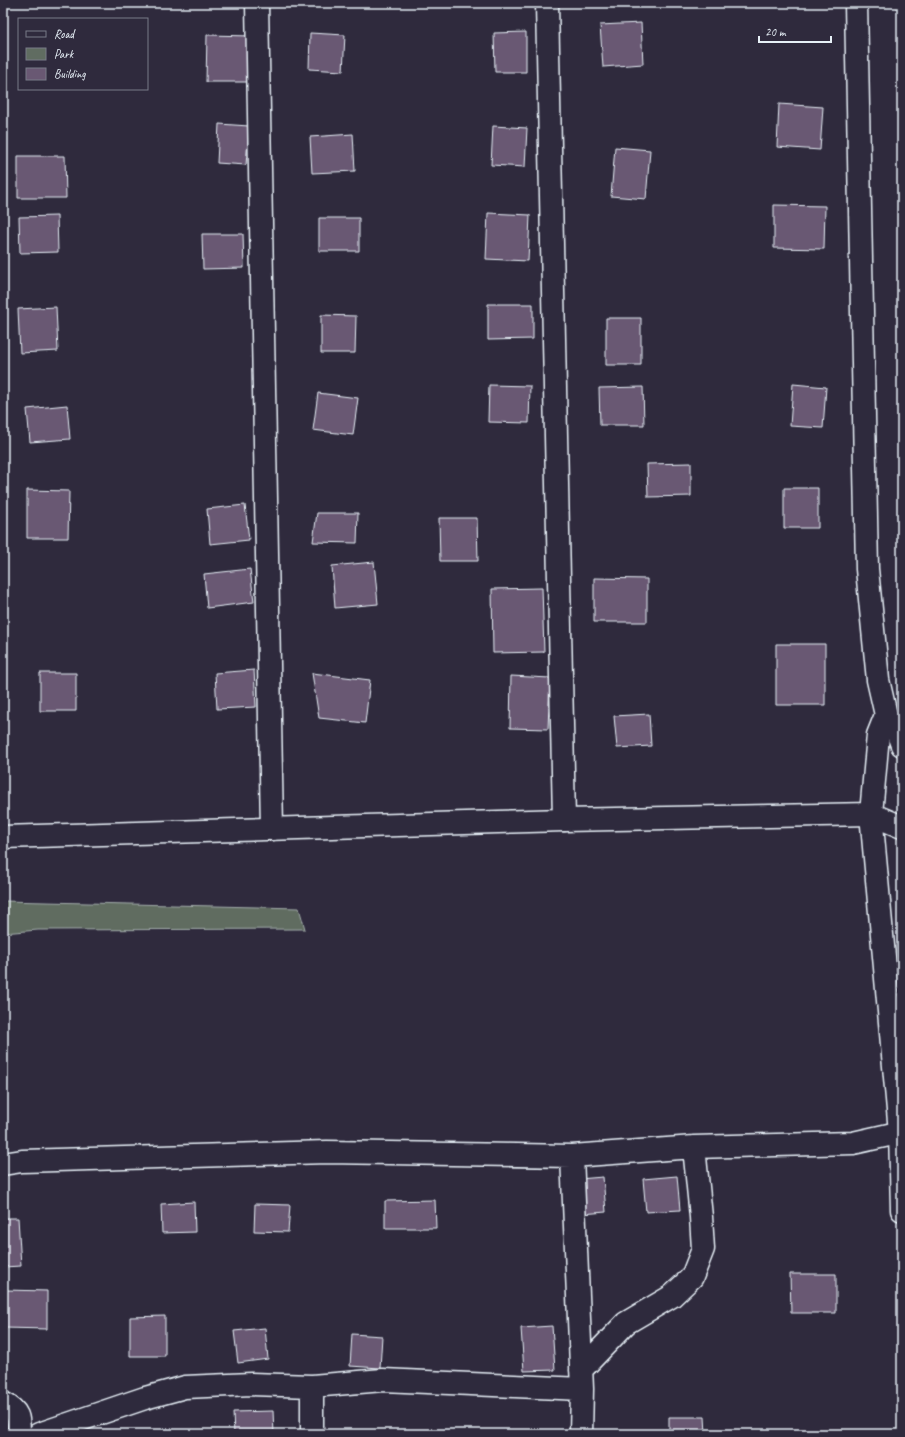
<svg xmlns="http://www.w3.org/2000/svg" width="905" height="1437" viewBox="0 0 905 1437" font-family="Caveat,sans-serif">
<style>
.green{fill:#606c61;stroke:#a4aeac}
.building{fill:#695873;stroke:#e8f1f8}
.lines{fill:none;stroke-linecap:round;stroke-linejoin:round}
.minor-casing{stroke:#e8f1f8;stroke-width:25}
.tertiary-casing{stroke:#e8f1f8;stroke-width:25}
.minor{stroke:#2f2a3d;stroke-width:22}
.tertiary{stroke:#2f2a3d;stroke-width:22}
</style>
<rect width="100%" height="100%" fill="#2f2a3d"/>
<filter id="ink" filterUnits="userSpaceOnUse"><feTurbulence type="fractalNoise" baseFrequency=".025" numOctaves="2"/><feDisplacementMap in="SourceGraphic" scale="8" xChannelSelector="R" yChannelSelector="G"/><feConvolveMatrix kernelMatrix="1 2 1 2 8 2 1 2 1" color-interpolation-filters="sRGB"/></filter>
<g filter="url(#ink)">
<path class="green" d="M3 901 299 908 305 929 38 930 3 933Z"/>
<path class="building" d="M641 23 643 64 603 67 600 25Z
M526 32V72H495L494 33Z
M310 33 345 35 343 71 309 69Z
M207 35 252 36 251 82H206Z
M779 104 823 107 820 150 777 147Z
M219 124 249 126 246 165 217 163Z
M493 126 527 128 525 167 491 165Z
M353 134 355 171 312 173 310 137Z
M615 147 650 150 646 199 611 196Z
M18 156H65L66 198H18Z
M774 205 825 206 824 249 774 248Z
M488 213 530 215 528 261 486 259Z
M57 216 58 252 20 253 19 217Z
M319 218H359V251H319Z
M202 234H243L244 268 203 269Z
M488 304H533V339L488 340Z
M56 307 58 351 20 353 18 309Z
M321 315 356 316 355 353H321Z
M606 318H641V365H606Z
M793 384 826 387 823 428 790 426Z
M489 385 530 386 529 423 488 422Z
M643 387 644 425H600L599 388Z
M318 393 358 398 353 435 313 430Z
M67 405 70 439 30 442 27 409Z
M691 463V496L648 497 647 464Z
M784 488H818V528H784Z
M27 490 69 491 68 538H27Z
M245 505 249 540 210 544 207 509Z
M317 513H358L357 543 313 542Z
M439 518H477L478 561H440Z
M374 562 378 604 335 608 332 566Z
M250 569 254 602 207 608 204 574Z
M594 578 647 579V622H594Z
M542 588 544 652 493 653 492 589Z
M776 644H825V705H776Z
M254 670 256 707 217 709 215 673Z
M40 673H76V711H40Z
M312 673 370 680 365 723 319 718Z
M511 676 550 678 548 729 510 728Z
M649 714 651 746 617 748 614 716Z
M677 1176 680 1210 646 1212 643 1179Z
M603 1177 606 1212 582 1214 579 1179Z
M435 1200 436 1228H385V1201Z
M194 1202 195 1232 162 1233 161 1204Z
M255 1204 290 1205 288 1232 254 1231Z
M3 1218H18L21 1266 3 1267Z
M790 1274H836V1313H791Z
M5 1290 47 1291V1329L5 1328Z
M165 1316V1356H130V1317Z
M552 1326 555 1370 524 1371 521 1328Z
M265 1328 268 1359 238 1363 234 1331Z
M352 1334 382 1336 380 1368 350 1366Z
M273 1411 274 1434H234L233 1412Z
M669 1417H705L706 1434H669Z"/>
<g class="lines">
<g class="minor-casing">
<path id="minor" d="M257 3 272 829
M547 3 564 820
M886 715 898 734 902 745
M572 1156 582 1389 581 1434
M3 1164 22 1161 327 1152 572 1156 694 1147 853 1143 902 1132
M581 1370 626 1323 672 1296 692 1277 703 1249 701 1217 694 1147
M3 1403C19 1411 19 1418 19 1434
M39 1434 145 1398 185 1387 251 1384 312 1386
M312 1434V1386L383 1380 582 1389"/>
</g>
<g class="tertiary-casing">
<path id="tertiary" d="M856 3 867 569 878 680 886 715 878 735 871 814 900 1132 902 1210
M3 837 564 820 871 814 902 827"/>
</g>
<use href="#minor" class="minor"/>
<use href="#tertiary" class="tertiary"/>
</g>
</g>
<rect width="905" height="1437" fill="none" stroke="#2f2a3d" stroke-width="16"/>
<rect x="8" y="8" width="889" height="1421" fill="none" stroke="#e8f1f8" stroke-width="1.5" filter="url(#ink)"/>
<rect x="18" y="18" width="130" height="72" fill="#2f2a3d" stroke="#797a88"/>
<rect x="26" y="31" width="20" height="6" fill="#2f2a3d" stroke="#797a88"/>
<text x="54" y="38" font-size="12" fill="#e8f1f8">Road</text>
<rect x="26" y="48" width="20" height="12" fill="#606c61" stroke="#797a88"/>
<text x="54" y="58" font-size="12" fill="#e8f1f8">Park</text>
<rect x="26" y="68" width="20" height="12" fill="#695873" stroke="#797a88"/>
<text x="54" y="78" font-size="12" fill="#e8f1f8">Building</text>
<path d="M759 36v6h72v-6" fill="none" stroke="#e8f1f8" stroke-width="2"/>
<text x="765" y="36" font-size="12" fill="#e8f1f8" stroke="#2f2a3d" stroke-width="3" paint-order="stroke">20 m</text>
</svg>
